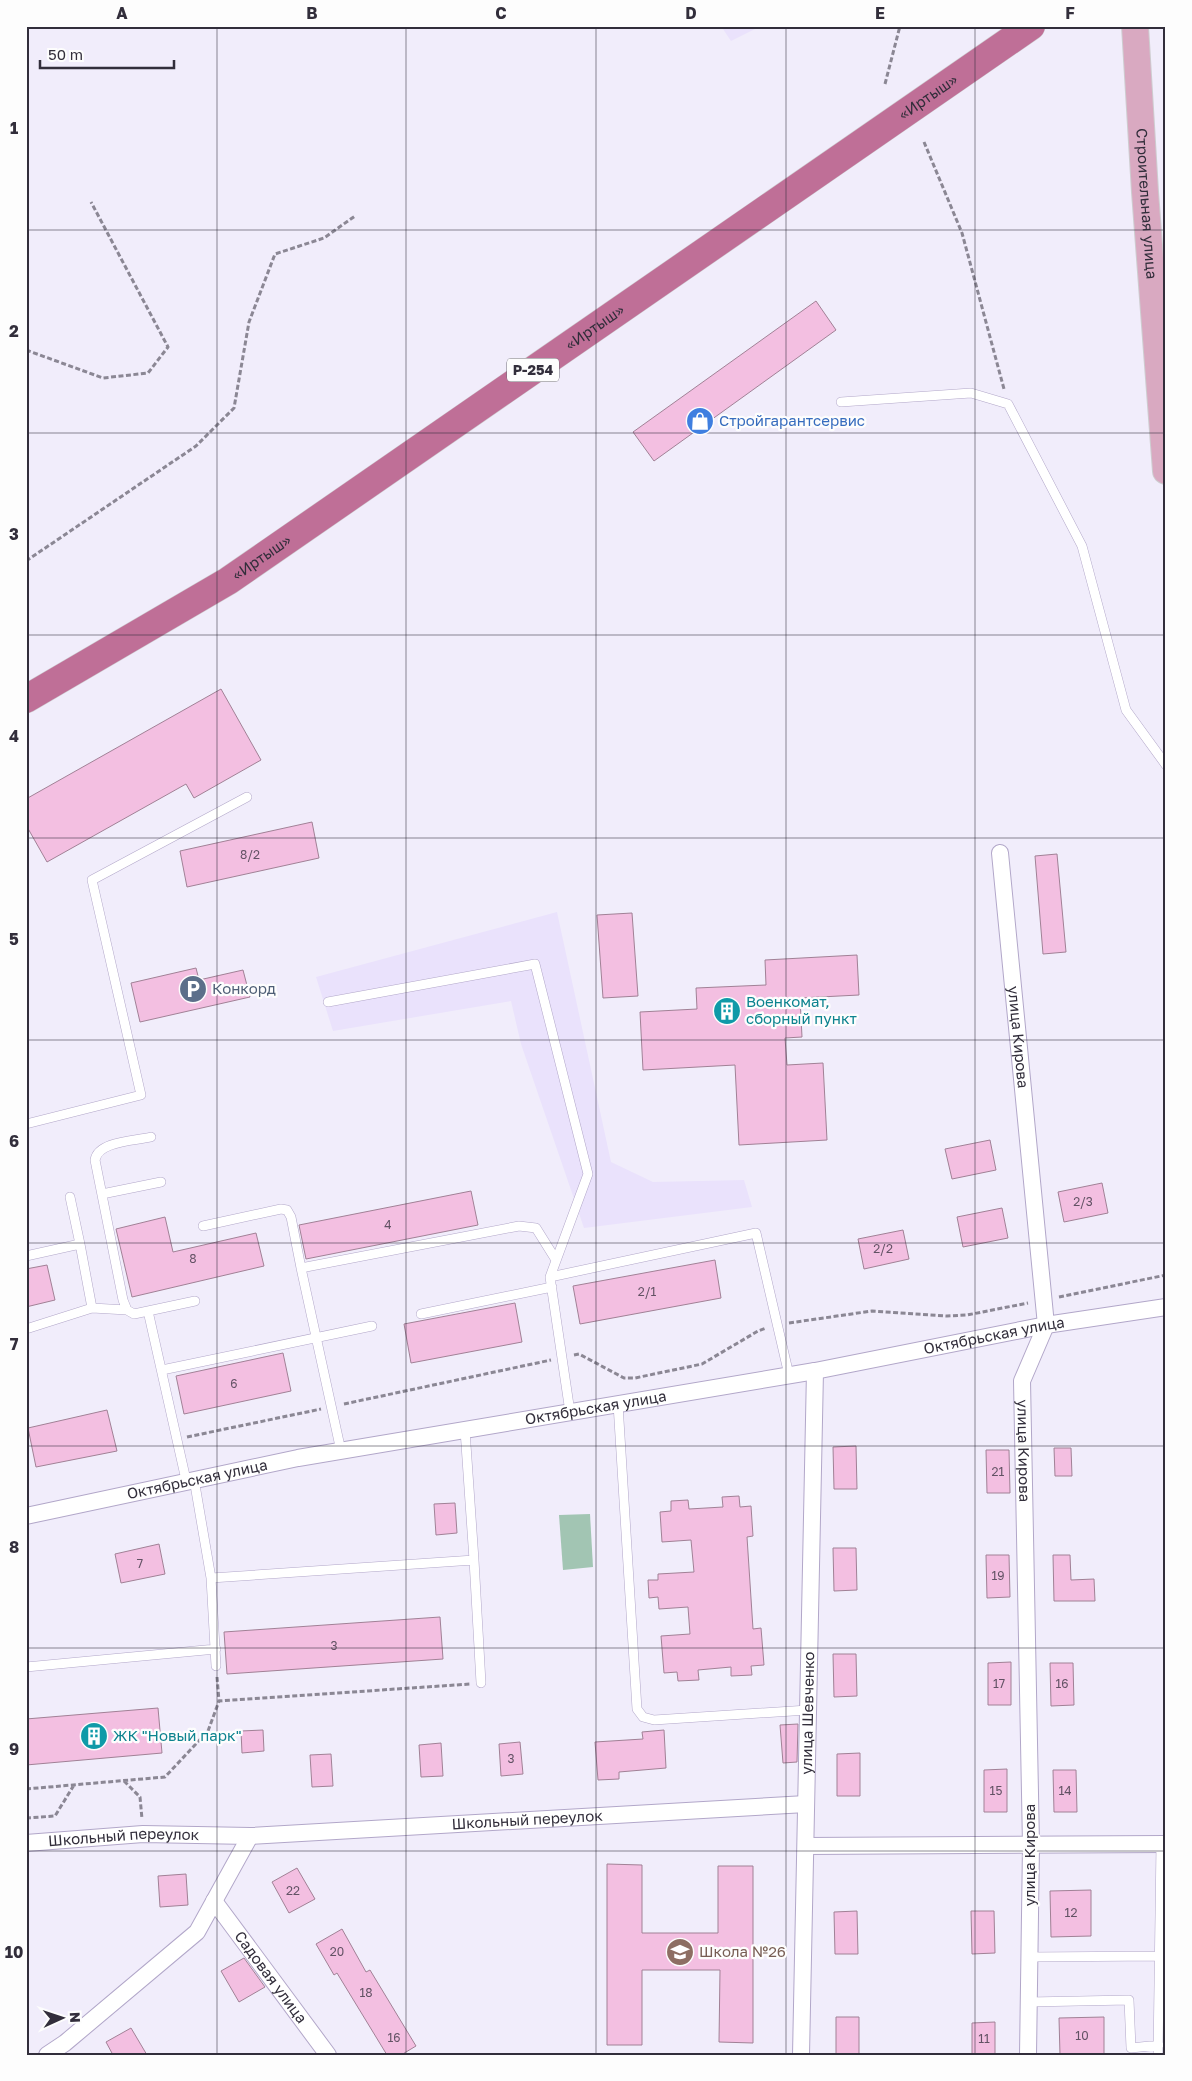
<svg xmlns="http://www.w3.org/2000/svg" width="1192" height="2081" viewBox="0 0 1192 2081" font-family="'Golos Text',sans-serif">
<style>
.built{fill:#eae2fc}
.green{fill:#a2c5b3}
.building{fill:#f3bfe1;stroke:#a18196}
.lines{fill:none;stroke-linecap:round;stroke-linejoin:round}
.lane-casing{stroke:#b2a7c9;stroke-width:10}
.street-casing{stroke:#b2a7c9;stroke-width:18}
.primary-casing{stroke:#cecdd0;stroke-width:28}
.highway-casing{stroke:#cecdd0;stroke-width:29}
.path{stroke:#8b8794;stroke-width:3;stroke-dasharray:5 2.5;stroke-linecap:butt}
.lane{stroke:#fff;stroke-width:9}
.street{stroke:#fff;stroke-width:16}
.primary{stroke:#d9a9c1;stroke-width:26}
.highway{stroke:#bf6f97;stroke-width:28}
.grid{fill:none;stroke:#322e3b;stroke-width:1;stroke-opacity:0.55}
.labels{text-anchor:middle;stroke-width:4.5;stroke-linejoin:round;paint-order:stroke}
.number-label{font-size:12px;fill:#625264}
.shield{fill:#fdfdfd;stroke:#6f6c75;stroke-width:1}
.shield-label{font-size:14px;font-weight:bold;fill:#322e3b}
.street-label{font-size:15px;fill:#322e3b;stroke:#fdfdfd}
.shop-label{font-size:15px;fill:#366cbe;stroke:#fdfdfd;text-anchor:start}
.service-label{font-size:15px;fill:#4e5e75;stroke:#fdfdfd;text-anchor:start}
.culture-label{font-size:15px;fill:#0d838f;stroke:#fdfdfd;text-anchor:start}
.education-label{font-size:15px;fill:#785e54;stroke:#fdfdfd;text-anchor:start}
.neatline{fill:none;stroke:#322e3b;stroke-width:2}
.grid-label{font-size:16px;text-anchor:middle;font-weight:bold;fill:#322e3b}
</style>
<rect width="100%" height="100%" fill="#f1edfb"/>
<path class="built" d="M721 26H761L731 41Z
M557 912 611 1162 653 1182 744 1180 752 1207 584 1228 521 1044 511 1001 333 1031 316 977Z"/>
<path class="green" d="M590 1514 593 1567 563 1570 559 1515Z"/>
<path class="building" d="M816 301 836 330 654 461 633 432Z
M221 689 261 760 194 798 186 784 47 862 26 825V799Z
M312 822 319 858 187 887 180 851Z
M1057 854 1066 952 1043 954 1035 856Z
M632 913 638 996 603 998 597 915Z
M857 955 859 995 800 998 802 1037 785 1038 787 1065 823 1063 827 1140 739 1145 735 1065 643 1070 640 1012 697 1009 696 988 766 985 765 960Z
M196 968 199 980 243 970 250 997 140 1022 131 983Z
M990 1140 996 1170 952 1179 945 1149Z
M1102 1183 1108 1213 1064 1222 1058 1192Z
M471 1191 478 1225 306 1259 299 1225Z
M1002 1208 1008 1238 963 1247 957 1217Z
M165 1217 173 1252 256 1233 264 1266 132 1297 116 1229Z
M903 1230 909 1259 864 1269 858 1239Z
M715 1260 721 1298 580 1324 573 1286Z
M47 1265 55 1300 26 1307V1269Z
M515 1303 522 1342 411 1363 404 1324Z
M283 1353 291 1391 184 1414 176 1376Z
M107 1410 117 1451 36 1467 28 1428Z
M856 1446 857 1489H834L833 1447Z
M1054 1448H1071L1072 1476H1055Z
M986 1450H1009L1010 1493H987Z
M739 1496 740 1507 751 1506 753 1536 747 1537 753 1629 761 1628 764 1665 751 1666 752 1675 731 1676V1667L698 1670 699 1680 678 1681 677 1672 664 1673 661 1636 690 1634 688 1607 659 1609 658 1597 649 1598 648 1580H658V1574L694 1572 691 1540 662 1542 660 1512 671 1511V1501L688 1500 689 1509 723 1507 722 1497Z
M455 1503 457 1533 436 1535 434 1504Z
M159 1544 165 1574 121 1583 115 1554Z
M833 1548H856L857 1590 834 1591Z
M986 1555H1009L1010 1597 987 1598Z
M1053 1555H1070L1071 1580 1094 1579 1095 1601H1054Z
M440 1617 443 1659 227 1674 224 1632Z
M833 1654H856L857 1696 834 1697Z
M1011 1662V1705H988V1663Z
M1050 1663H1073L1074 1705 1051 1706Z
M158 1708 162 1753 26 1765V1719Z
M798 1724 797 1762 783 1763 780 1725Z
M263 1730 264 1751 242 1753 241 1731Z
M664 1730 666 1768 619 1772V1779L598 1780 595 1742 643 1739 642 1732Z
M520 1742 523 1774 501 1776 499 1744Z
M441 1743 443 1776 421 1777 419 1745Z
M860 1753V1796H837V1754Z
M331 1754 333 1786 312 1787 310 1755Z
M1007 1769V1812H984V1770Z
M1053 1770H1076L1077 1812H1054Z
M607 1864 642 1865V1933H718V1866H753V2043L719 2042 720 1970H642V2045H607Z
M297 1868 315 1899 289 1913 272 1882Z
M186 1874 188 1905 160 1907 158 1876Z
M1091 1890V1936L1051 1937 1050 1891Z
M857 1911 858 1954H835L834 1912Z
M971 1911H994L995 1953 972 1954Z
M342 1929 366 1972 370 1970 416 2046 401 2055H387L337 1973 334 1975 316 1944Z
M244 1958 265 1987 239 2002 221 1971Z
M836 2017H859V2055H836Z
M1104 2017V2055H1060L1059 2018Z
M995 2022V2055H972V2023Z
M131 2028 147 2055H113L106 2042Z"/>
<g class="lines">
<g class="lane-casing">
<path id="lane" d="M841 402 971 393 1008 404 1082 546 1126 710 1166 765
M328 1002 535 964 588 1174 550 1277 570 1412
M26 1124 141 1095 92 880 247 797
M151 1137C135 1141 98 1141 95 1160L123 1300 127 1310 134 1314 148 1311 186 1480
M102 1194 161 1182
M203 1226 281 1209 287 1210 291 1217 301 1268
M80 1244 92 1308
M26 1256 80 1244 70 1197
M550 1277 756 1233 789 1375
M148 1311 195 1301
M421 1314 552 1287
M26 1329 92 1308 127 1310
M162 1370 372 1326
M618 1404 637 1709 643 1717 654 1720 808 1710
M341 1451 301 1268 519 1226 536 1228 556 1260
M194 1479 211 1578 474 1560 465 1430
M474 1560 481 1683
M211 1578 216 1666
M26 1667 216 1649
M1029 1957 1160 1956
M1029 2002 1129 2000 1131 2048 1159 2045
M1158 2055 1161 1844"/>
</g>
<g class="street-casing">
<g id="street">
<path id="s1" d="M1000 853 1046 1325 1022 1381 1031 1845 1028 2055"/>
<path id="s2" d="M26 1516 298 1458 815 1371 1046 1325 1166 1307"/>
<path id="s3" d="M26 1843 143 1834 250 1836 806 1804"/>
<path d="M806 1846 1166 1844"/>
<path id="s4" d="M214 1901 328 2055"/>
<path d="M47 2055 65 2043 197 1932 250 1836"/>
<path id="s5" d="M801 2055 815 1371"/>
</g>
</g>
<g class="primary-casing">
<g id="primary">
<path id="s6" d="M1135 26 1145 192 1166 471"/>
</g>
</g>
<g class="highway-casing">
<g id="highway">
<path id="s7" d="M26 699 228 581 1031 26"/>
</g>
</g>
<path class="path" d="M885 84 900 26
M924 142 962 233 1004 389
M26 350 103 378 148 373 168 347 91 202
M26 561 196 446 234 408 249 322 275 254 324 238 355 216
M1059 1297 1166 1275
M789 1323 872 1311 947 1316 967 1315 1028 1303
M574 1355 579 1354 624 1378H635L702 1364 758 1331 766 1328
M344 1404 551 1360
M187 1437 321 1409
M217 1677 219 1701 470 1684
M124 1781 140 1797 142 1819
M26 1789 165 1777 208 1731 219 1701
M26 1818 55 1816 74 1785"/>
<use href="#lane" class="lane"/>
<use href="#street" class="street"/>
<use href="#primary" class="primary"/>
<use href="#highway" class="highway"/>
</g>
<path class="grid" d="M217 26V2055M406 26V2055M596 26V2055M786 26V2055M975 26V2055M26 230H1166M26 433H1166M26 635H1166M26 838H1166M26 1040H1166M26 1243H1166M26 1446H1166M26 1648H1166M26 1851H1166"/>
<defs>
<g id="shop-disc" transform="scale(1.4375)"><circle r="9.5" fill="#3f7fe0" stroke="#fdfdfd"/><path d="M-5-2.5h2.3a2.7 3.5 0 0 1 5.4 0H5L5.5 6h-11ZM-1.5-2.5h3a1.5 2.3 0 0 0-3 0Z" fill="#fff"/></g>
<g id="parking-disc" transform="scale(1.4375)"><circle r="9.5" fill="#5c6f8a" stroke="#fdfdfd"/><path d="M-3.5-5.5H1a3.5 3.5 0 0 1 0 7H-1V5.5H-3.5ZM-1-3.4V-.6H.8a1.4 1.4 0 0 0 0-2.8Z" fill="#fff"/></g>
<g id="building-disc" transform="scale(1.4375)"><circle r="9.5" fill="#0f9aa8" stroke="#fdfdfd"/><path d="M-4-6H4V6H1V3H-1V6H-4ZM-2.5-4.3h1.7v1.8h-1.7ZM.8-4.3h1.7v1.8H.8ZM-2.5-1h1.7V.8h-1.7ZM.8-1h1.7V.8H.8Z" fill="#fff"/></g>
<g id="school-disc" transform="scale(1.4375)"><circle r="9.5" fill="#8d6e63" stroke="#fdfdfd"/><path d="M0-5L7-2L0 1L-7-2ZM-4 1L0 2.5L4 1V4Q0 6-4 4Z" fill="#fff"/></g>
</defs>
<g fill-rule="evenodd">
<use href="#shop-disc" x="700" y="421"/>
<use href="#parking-disc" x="193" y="989"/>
<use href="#building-disc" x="727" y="1011"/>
<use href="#building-disc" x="94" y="1736"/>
<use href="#school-disc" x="680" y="1952"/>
</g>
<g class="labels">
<g class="number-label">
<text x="250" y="859">8/2</text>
<text x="1083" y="1206">2/3</text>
<text x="388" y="1229">4</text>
<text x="883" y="1253">2/2</text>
<text x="193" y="1263">8</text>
<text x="647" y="1296">2/1</text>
<text x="234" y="1388">6</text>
<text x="998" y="1476">21</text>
<text x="140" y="1568">7</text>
<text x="998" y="1580">19</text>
<text x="334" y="1650">3</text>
<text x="999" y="1688">17</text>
<text x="1062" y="1688">16</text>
<text x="511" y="1763">3</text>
<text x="996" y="1795">15</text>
<text x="1065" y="1795">14</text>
<text x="293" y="1895">22</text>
<text x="1071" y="1917">12</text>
<text x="337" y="1956">20</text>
<text x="366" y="1997">18</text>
<text x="1082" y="2040">10</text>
<text x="394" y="2042">16</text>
<text x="984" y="2043">11</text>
</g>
<rect class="shield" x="507" y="358.5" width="52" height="23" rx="4"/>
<g class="shield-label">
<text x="533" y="375">Р-254</text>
</g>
<g class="street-label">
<text dy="5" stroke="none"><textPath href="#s7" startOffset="1085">«Иртыш»</textPath></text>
<text dy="5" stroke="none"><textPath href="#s6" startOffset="178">Строительная улица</textPath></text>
<text dy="5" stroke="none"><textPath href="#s7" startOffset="680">«Иртыш»</textPath></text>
<text dy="5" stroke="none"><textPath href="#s7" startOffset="275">«Иртыш»</textPath></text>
<text dy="5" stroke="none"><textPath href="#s1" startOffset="185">улица Кирова</textPath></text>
<text dy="5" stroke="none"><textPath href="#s2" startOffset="985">Октябрьская улица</textPath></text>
<text dy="5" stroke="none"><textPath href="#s2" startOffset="580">Октябрьская улица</textPath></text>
<text dy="5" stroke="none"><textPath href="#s1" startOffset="605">улица Кирова</textPath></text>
<text dy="5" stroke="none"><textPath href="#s2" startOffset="175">Октябрьская улица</textPath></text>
<text dy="5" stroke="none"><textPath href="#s5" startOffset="342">улица Шевченко</textPath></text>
<text dy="5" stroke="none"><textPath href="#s3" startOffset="502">Школьный переулок</textPath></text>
<text dy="5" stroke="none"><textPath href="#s3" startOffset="98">Школьный переулок</textPath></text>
<text transform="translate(1030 1855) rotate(-90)" y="5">улица Кирова</text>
<text dy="5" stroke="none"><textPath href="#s4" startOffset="95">Садовая улица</textPath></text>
</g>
<g class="shop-label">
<text x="719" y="426">Стройгарантсервис</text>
</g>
<g class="service-label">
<text x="212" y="994">Конкорд</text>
</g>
<g class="culture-label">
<text x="746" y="1007">Военкомат,<tspan x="746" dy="17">сборный пункт</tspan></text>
<text x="113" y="1741">ЖК "Новый парк"</text>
</g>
<g class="education-label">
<text x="699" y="1957">Школа №26</text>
</g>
</g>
<rect width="1192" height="2081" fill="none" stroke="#fdfdfd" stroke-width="55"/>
<g transform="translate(62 2018) rotate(87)" stroke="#fdfdfd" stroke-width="4" paint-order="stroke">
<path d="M0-4L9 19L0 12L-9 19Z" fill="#322e3b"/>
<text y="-8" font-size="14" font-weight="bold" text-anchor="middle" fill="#322e3b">N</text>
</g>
<path d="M40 60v8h134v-8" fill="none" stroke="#322e3b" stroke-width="2.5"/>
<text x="48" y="60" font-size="15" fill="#322e3b" stroke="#fdfdfd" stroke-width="4" paint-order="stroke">50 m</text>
<rect x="28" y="28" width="1136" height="2026" class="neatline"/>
<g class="grid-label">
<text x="122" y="19">A</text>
<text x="312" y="19">B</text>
<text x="501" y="19">C</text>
<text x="691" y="19">D</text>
<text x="880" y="19">E</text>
<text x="1070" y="19">F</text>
<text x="14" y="134">1</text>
<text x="14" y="337">2</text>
<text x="14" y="540">3</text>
<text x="14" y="742">4</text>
<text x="14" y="945">5</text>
<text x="14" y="1147">6</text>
<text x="14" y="1350">7</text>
<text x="14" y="1553">8</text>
<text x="14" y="1755">9</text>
<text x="14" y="1958">10</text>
</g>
</svg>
